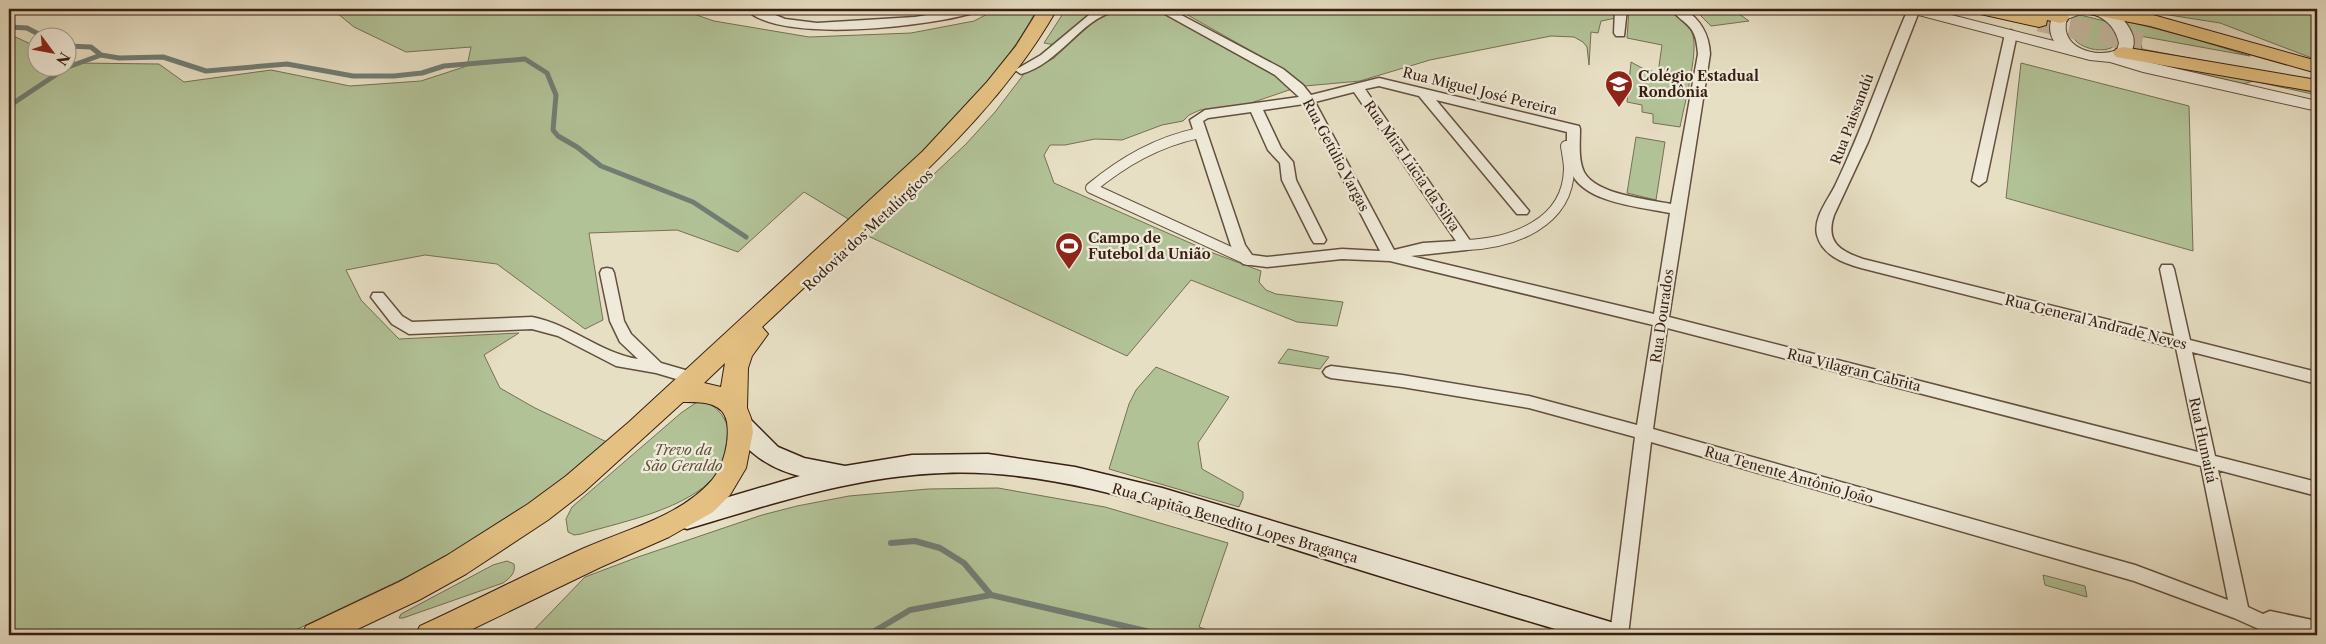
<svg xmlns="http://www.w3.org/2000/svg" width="2326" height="644" viewBox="0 0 2326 644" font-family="'Libre Caslon Text',serif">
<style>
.green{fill:#b2c297;stroke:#757054}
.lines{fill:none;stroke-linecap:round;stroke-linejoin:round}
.stream-far1{stroke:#717d74;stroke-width:5}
.stream{stroke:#717d74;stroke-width:6}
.primary-tunnel{stroke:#c4b9a0;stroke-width:21;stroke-dasharray:21 10;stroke-linecap:butt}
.pedestrian-casing{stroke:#644f3e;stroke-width:12}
.minor-casing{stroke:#644f3e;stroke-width:3}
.tertiary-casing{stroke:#644f3e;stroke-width:2}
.secondary-casing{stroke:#381f11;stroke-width:3}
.primary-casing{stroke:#381f11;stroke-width:2}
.pedestrian{stroke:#efead9;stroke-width:10}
.minor{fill:#efead9;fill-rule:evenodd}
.tertiary{fill:#efead9;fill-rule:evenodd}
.secondary{fill:#efead9;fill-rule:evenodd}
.primary{fill:#e4c082;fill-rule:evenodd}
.labels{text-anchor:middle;stroke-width:4.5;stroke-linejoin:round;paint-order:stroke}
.poi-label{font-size:14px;font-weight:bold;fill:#381f11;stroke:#efead9;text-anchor:start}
.street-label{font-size:14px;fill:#381f11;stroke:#efead9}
.park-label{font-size:14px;font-style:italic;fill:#5d5039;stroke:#efead9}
</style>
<rect width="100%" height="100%" fill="#e7dfc4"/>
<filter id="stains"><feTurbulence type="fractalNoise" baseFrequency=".004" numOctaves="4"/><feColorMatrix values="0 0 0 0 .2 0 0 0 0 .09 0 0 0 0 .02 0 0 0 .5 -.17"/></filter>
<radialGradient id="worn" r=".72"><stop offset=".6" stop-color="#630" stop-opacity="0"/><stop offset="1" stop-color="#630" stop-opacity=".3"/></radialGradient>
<path class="green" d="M332 9H679L714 21 809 37 911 33 974 21 997 9H1037C994 91 916 156 850 220L804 192 738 252 677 230 589 233 603 320 585 329 497 264 425 255 346 270 361 300 399 339 519 333 484 355 500 388 535 408 609 443 590 460 502 524 413 574 285 635H9V34L37 47 38 68H68V60L76 63 159 64 184 82 271 70 350 86 421 81 467 66 471 47 406 52 354 27Z
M1066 9H1095L1055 45 1044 43Z
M1136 9 1165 14 1265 67 1295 88 1245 105 1200 110 1189 115 1183 121 1162 125 1122 140 1095 139 1065 145H1050L1044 155 1054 183 1213 253 1261 271 1259 282 1266 290 1276 294 1343 302 1337 326 1297 322 1191 280 1127 356 868 236 966 144 995 112 1024 74 1054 58 1093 22 1107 15Z
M1177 9H1616V18L1601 21 1598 33 1591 32 1589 65 1587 47 1583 42 1574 37 1551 36 1430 60 1360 81 1305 86 1278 66Z
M1629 9C1640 9 1656 6 1667 10 1679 14 1690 23 1693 36 1698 54 1684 106 1680 127L1653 123V114L1642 112V105L1627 102 1631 62 1642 68 1658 73 1662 45 1627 38Z
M1694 9H1732L1749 21 1711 26Z
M2131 9H2317V60L2220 23Z
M2080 15 2109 22 2116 31 2114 46C2105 54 2079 49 2073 37 2070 32 2071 22 2072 17Z
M2122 20 2188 37 2250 56 2140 36 2142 49 2278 75 2134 52 2131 35Z
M2135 59 2317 89V95L2253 81 2240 85Z
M2021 63 2189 106 2193 251 2006 198Z
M1636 137 1665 142 1656 200 1627 193Z
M1288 349 1329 357 1320 369 1278 363Z
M1156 367 1229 397 1198 443 1202 469 1243 492V498L1239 507 1109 469 1129 404 1136 390Z
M704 401C718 407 728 419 729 436 729 440 730 447 729 451 715 505 627 520 581 534L574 535 568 532 566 519 572 507 681 413 697 402Z
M998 488 1105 507 1228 543 1199 627 1222 635H529L585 577 638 557 762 515 797 506 849 496 928 489Z
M507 561 514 564C516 573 510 578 503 583L403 618H399L401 614 493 565Z
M2043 575 2085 586 2087 597 2045 585Z"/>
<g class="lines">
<path class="stream-far1" d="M9 27 27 28 46 38
M68 46 91 47 101 55 119 58 163 57 206 71 287 64 353 76H394L422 73 444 66 525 59 547 73 556 95 553 130 558 136 577 147 601 166 693 202 746 237
M68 67 101 55
M9 106 66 68"/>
<path class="stream" d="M891 543 915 541 940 548 964 563 991 595 1163 635
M868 635 910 610 991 595"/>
<path class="primary-tunnel" d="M2039 21 2142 43"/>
<g class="pedestrian-casing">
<path id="pedestrian" d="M1199 133C1157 142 1124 161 1091 188L1248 260
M1466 245C1512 243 1568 224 1569 169 1569 162 1567 153 1566 146H1574"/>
</g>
<g class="minor-casing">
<path id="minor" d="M746 9H761L785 19 817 23 915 17 964 9H981L979 11C936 26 778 45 746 9Z
M1117 9 1115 11C1080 20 1059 64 1021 74L1015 70 1041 55 1095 10Z
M1156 9H1170L1283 69 1303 85 1311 95 1379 78 1579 126 1580 129C1580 143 1578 159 1584 172 1596 195 1648 199 1671 204L1698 54C1696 24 1687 27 1670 9H1684C1701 20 1709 34 1710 54L1669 317 2198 452 2176 348 1861 268C1843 263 1822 255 1817 235 1813 218 1828 200 1835 186 1863 128 1883 67 1908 9H1920L1868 142 1834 215C1825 242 1840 251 1863 259L2174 336 2160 269 2162 265H2172L2174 269 2190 340 2317 372V384L2192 352 2215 456 2317 482V496L2218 470 2248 607 2263 614 2270 611 2317 621V635L2300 634V635H2272L2234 618 2134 581 1651 442 1628 635H1610L1635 437 1529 408 1402 387 1331 378 1326 376 1323 372 1326 368 1331 366 1402 375 1529 396 1637 425 1653 325 1390 261 1342 259 1267 267 1243 264 1231 246 1190 120 1205 110 1299 97 1275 75ZM1379 86 1419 96 1517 214H1527L1529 211 1436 100 1567 132C1567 145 1566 161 1572 174 1586 203 1641 207 1670 213L1654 314 1411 256 1466 250 1471 249 1473 245 1365 89ZM1354 92 1456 241 1423 243 1394 250 1315 102ZM1304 104 1380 251 1342 249 1267 257 1252 255 1245 245 1203 121 1208 118 1251 112 1268 150 1280 163 1282 180 1312 240 1314 243H1324L1326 240 1296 180 1293 162 1281 148 1263 110ZM1667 328 2201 466 2228 600 2135 565 1653 429Z
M1615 9H1627L1624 36H1616L1614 33Z
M2011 30 2017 34 1986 181 1979 186 1972 181 2005 34Z
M607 268 612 269 614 273 624 321 631 334 661 363 699 374 701 378 699 382 693 384 656 373 616 366 558 336 532 329 409 334 392 324 371 297 373 293H383L402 316 412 322 532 317C572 325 600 353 638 359L620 342 610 321 600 273 602 269Z"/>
</g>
<g class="tertiary-casing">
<path id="tertiary" d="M1905 9H1928L2054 41C2047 30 2049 13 2063 9 2070 7 2080 9 2087 9 2094 9 2104 7 2110 10 2121 15 2129 25 2133 36 2135 44 2133 52 2126 57L2317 101V111L2143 72 2110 62 2090 60 1907 12ZM2086 12C2103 16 2115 25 2119 43L2117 50C2096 59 2058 47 2067 19Z"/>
</g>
<g class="secondary-casing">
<path id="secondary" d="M740 414 748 417 778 447 804 458 845 466 912 455 988 454 1075 467 1162 488 1614 623 1623 627 1627 635H1575C1478 606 1380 577 1284 546 1174 512 1059 468 943 473 855 476 771 504 687 529L678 526 675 519 678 512 800 476C770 469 743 451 729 423L732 417Z"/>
</g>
<g class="primary-casing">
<path id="primary" d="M1039 9H1057C1012 88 949 150 883 212 843 251 803 289 762 327L768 334 752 356 748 368 747 408 751 418 753 432 746 468 730 495 713 512 669 537 601 567 460 635H415L420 626C474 601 527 574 582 549 624 530 680 517 712 480 724 465 730 441 727 422 723 401 700 402 683 402L584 492 548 520 466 574 419 600 345 635H302L306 626 399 582 446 556 528 504 566 476 629 422 923 151 987 82 1016 46ZM725 363 721 387 704 383Z
M1974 9H2048L2067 13 2069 17 2067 21 2060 23 2047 20 2046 25 2039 27 1976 13Z
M2088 9H2118L2153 15 2317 61V73L2150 26 2089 14Z
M2123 47 2317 80V92L2116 57 2113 53 2116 49Z"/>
</g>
<use href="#pedestrian" class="pedestrian"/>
<use href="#minor" class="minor"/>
<use href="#tertiary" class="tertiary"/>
<use href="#secondary" class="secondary"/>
<use href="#primary" class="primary"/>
</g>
<defs>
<g id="school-pin" transform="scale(1.4375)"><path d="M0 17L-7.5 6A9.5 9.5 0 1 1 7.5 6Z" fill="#8f2418" stroke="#efead9"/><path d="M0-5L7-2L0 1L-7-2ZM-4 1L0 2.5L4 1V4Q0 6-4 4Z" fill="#fff"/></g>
<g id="stadium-pin" transform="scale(1.4375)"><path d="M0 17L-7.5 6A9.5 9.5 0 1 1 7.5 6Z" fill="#8f2418" stroke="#efead9"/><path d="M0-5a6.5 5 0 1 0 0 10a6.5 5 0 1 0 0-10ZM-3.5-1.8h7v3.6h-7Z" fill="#fff"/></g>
</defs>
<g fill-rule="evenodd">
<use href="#school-pin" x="1619" y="84"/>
<use href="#stadium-pin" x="1069" y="246"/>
</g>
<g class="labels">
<g class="poi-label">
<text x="1638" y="81">Colégio Estadual<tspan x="1638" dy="16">Rondônia</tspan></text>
<text x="1088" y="243">Campo de<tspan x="1088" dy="16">Futebol da União</tspan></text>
</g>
<g class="street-label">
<text transform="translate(1480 91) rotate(14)" y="5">Rua Miguel José Pereira</text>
<text transform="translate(1852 119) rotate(-69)" y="5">Rua Paissandú</text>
<text transform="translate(1336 155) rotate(62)" y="5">Rua Getúlio Vargas</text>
<text transform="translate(1412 166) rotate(55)" y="5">Rua Mira Lúcia da Silva</text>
<text transform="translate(868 230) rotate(-43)" y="5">Rodovia dos Metalúrgicos</text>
<text transform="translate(1662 316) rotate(-82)" y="5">Rua Dourados</text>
<text transform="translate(2096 322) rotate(14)" y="5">Rua General Andrade Neves</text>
<text transform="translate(1854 370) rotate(14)" y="5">Rua Vilagran Cabrita</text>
<text transform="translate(2203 440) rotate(78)" y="5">Rua Humaitá</text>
<text transform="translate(1789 475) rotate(16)" y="5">Rua Tenente Antônio João</text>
<text transform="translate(1235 523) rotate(16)" y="5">Rua Capitão Benedito Lopes Bragança</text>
</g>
<g class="park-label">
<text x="683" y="455">Trevo da<tspan x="683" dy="16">São Geraldo</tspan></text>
</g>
</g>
<rect width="2326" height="644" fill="none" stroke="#e7dfc4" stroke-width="30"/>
<rect x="10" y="10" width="2306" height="624" fill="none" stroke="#381f11" stroke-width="2.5"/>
<rect x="15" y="15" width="2296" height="614" fill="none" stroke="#381f11"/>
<g transform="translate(52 52) rotate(122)"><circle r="24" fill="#efead9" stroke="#a69989"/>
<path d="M0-4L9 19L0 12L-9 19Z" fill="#8f2418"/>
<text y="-8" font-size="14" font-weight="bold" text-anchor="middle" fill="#381f11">N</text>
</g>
<rect width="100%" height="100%" filter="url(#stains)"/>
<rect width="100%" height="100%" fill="url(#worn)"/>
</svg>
